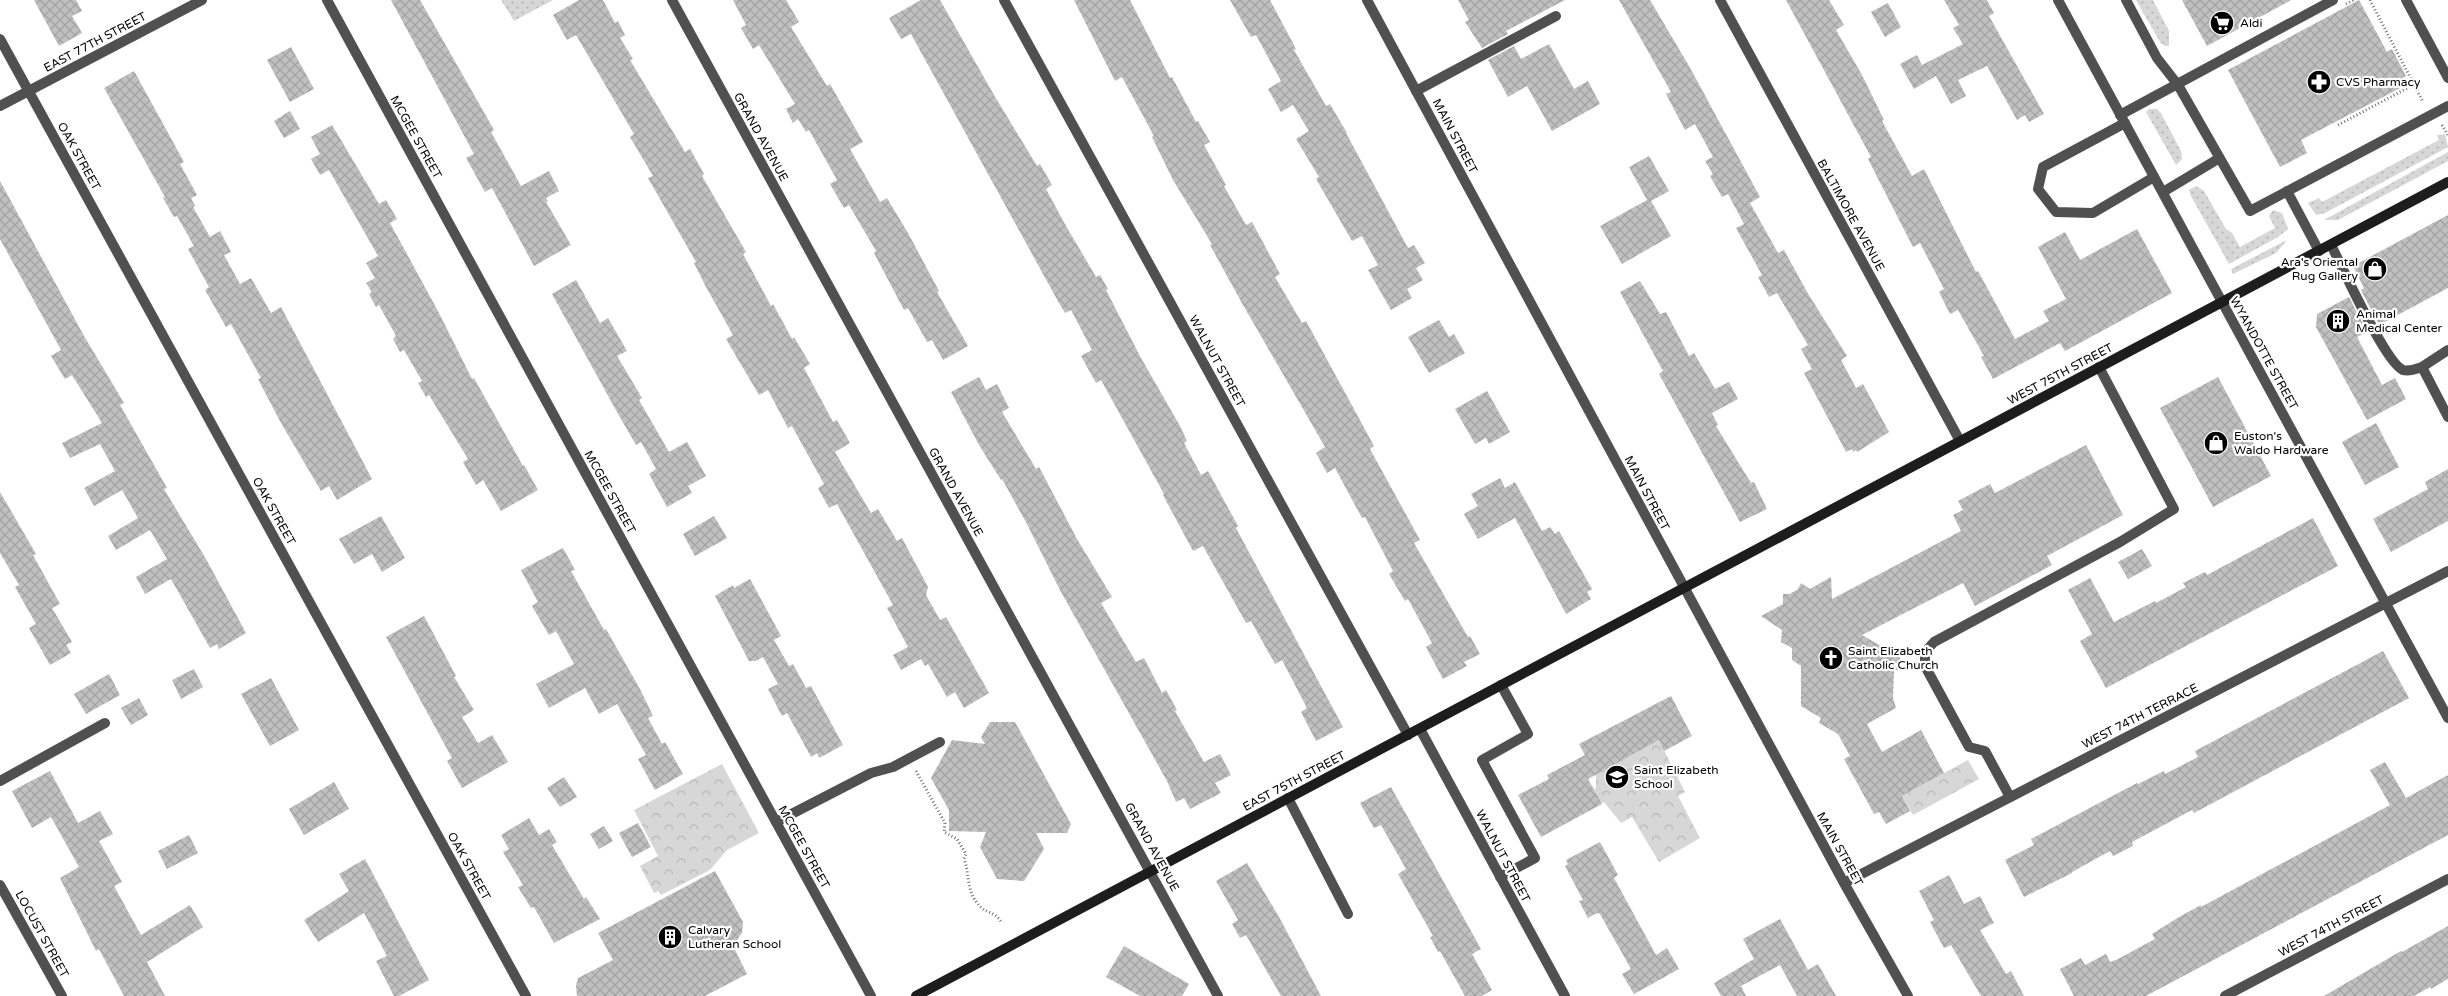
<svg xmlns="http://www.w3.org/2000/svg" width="2448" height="996" viewBox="0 0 2448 996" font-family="'Varela Round',sans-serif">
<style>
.grass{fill:url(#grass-dots)}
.park{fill:url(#park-crowns)}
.building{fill:url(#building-cross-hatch)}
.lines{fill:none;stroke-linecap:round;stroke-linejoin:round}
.path{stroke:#727272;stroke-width:3;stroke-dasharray:1 2.5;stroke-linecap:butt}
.lane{stroke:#505050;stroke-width:10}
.street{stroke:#505050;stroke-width:10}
.secondary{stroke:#1d1d1d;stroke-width:10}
.labels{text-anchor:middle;stroke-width:4.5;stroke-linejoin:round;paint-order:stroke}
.poi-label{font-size:12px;fill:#000;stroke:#fff;text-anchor:start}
.street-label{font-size:12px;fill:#000;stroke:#fff}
</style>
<defs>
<pattern id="grass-dots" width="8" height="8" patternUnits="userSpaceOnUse" patternTransform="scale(1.25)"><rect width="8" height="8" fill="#d7d7d7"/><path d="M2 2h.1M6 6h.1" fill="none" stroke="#b7b7b7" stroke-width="1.8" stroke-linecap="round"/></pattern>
<pattern id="park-crowns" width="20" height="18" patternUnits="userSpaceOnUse" patternTransform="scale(1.25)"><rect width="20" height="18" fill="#d7d7d7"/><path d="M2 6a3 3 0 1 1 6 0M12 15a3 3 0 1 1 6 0" fill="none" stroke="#b7b7b7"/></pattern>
<pattern id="building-cross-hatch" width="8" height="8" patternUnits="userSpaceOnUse" patternTransform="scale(1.25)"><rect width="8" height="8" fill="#c0c0c0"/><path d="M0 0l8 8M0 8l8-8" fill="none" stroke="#a3a3a3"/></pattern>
</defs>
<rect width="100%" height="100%" fill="#fff"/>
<path class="grass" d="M501 0H553L514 21Z
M2136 0H2153L2169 31V46H2165L2160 42Z
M2149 109H2157L2161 113 2181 151 2182 159 2176 165 2146 112Z
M2445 134 2448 147 2325 213 2316 215 2308 203 2319 198 2322 202 2439 140 2437 135Z
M2448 152V161L2338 220H2324Z
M2196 186 2204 191 2226 229 2232 233 2240 247 2275 228 2269 216 2273 210 2282 213 2288 229 2278 237 2229 264 2191 196 2189 190Z
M2287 240 2276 253 2233 274 2231 269Z"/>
<path class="park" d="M1659 740 1685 792 1678 796 1700 838 1659 862 1632 817 1621 823 1604 802 1601 803 1594 789 1596 788V774Z
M1968 760 1979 779 1913 815 1902 796Z
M722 764 759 833 727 850 710 870 661 895 658 891 654 893 640 866 658 856 634 810Z"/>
<path class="building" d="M34 0H76L82 11 72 16 82 33 59 46Z
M391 0H420L494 130 491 132 521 186 549 171 559 191 546 198 548 201 546 202 571 245 534 266 492 188 485 192 466 158 474 154Z
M579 0H603L615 23 618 21 625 35 620 38 633 59 630 60 685 152 690 149 704 174 702 176 746 252 743 254 771 306 773 304 792 339 794 337 810 364 804 368 833 422 837 420 850 443 835 452 871 513 878 509 897 541 902 538 928 587 926 595 940 620 946 617 989 693 964 708 955 692 947 697 928 664 925 666 921 659 901 670 893 655 908 647 887 608 893 605 837 504 829 508 818 488 824 484 792 426 788 428 768 390 759 395 726 339 733 335 706 287 694 263 696 262 648 178 653 176 630 137 634 134 576 35 567 40 553 15Z
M733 0H786L799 22 791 27 827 86 830 84 863 142 850 149 880 202 887 198 908 233 939 291 937 292 968 346 943 360 932 340 927 342 908 308 904 310 874 253 876 251 849 205 844 208 830 184 837 180 809 130 806 132 798 119 793 123 786 109 795 104 759 45 753 49 741 28 746 25Z
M921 0H940L994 95 1037 166 1040 164 1052 185 1046 189 1066 226 1096 277 1100 275 1108 289 1106 290 1141 358 1180 426 1187 441 1184 443 1201 475 1208 471 1238 526 1236 528 1343 727 1316 741 1301 712 1307 708 1282 660 1275 664 1251 621 1246 623 1203 546 1193 551 1163 495 1164 494 1101 380 1096 383 1081 356 1092 350 1071 310 1065 313 1059 303 911 34 901 39 889 18Z
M1074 0H1130L1170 78 1172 77 1196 122 1198 121 1210 142 1204 145 1226 185 1224 186 1246 225 1252 222 1280 274 1275 277 1302 323 1306 321 1355 411 1374 446 1370 449 1420 540 1414 543 1468 637 1470 636 1480 654 1464 662 1467 666 1443 679 1426 647 1432 643 1408 599 1405 601 1389 574 1393 571 1365 517 1362 518 1335 468 1327 473 1316 453 1325 447 1243 305 1210 245 1212 244 1173 180 1152 137 1154 136 1122 77 1115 81Z
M1230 0H1270L1296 49 1294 50 1326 106 1330 104 1347 133H1346L1408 248 1414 245 1425 263 1416 268 1423 280 1407 289 1412 298 1391 310 1368 270 1378 265 1362 236 1352 241 1316 179 1319 177 1296 139 1309 131 1293 105 1281 112 1268 89 1281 81 1256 35 1251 37Z
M1458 0H1565L1506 31 1508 34 1482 48 1465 22 1469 20Z
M1619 0H1650L1689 66 1760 197 1750 203 1778 253 1784 250 1807 292 1847 356 1841 360 1856 388 1863 384 1889 432 1857 452 1856 450 1853 452 1852 449 1846 452 1837 435 1804 373 1812 369 1801 349 1808 345 1777 293 1769 297 1758 277 1762 275 1736 228 1744 224 1728 194 1722 197 1710 176 1713 174 1705 161 1713 157 1695 124 1685 130 1666 94 1671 92Z
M1786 0H1829L1844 25 1836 30 1862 75 1884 120 1882 121 1912 176 1924 169 1976 272 1978 271 2015 339 2049 321 2043 311 2066 299 2038 247 2065 232 2080 260 2137 229 2172 293 2065 351 2060 343 1993 379 1981 357 1984 356 1958 310 1950 314 1939 292 1944 289 1920 243 1913 247 1868 159 1871 157Z
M1944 0H1987L1994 13 1989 16 2044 114 2029 122 2025 115 2017 120 1987 66 1958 80 1966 96 1951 104 1936 76 1914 89 1900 64 1917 55 1922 65 1963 44 1953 28 1959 25Z
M2182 0H2291L2207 46Z
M2359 0 2387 52 2392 49 2406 76 2400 79 2404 86 2301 140 2307 153 2280 167 2228 70Z
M1888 3 1901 27 1885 37 1871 12Z
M1549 44 1574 89 1588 81 1600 104 1552 131 1527 86 1508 97 1488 60 1514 46 1521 59Z
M291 47 314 89 290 102 267 60Z
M134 71 184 162 180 164 197 195 191 198 195 206 193 207 210 237 220 231 231 252 224 255 240 284 251 278 271 313 281 307 372 479 337 500 329 486 321 491 281 423 258 379 261 378 231 324 226 327 205 290 209 287 188 249 194 246 177 216 174 217 163 198 165 197 104 88Z
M290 111 300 129 284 138 274 121Z
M332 125 379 204 386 200 397 219 390 223 439 313 472 379 474 378 523 466 524 465 538 490 501 511 483 480 476 485 463 462 468 459 429 395 426 397 418 383 422 381 404 350 400 352 393 339 396 336 379 305 376 307 369 294 372 292 366 283 375 278 366 263 378 256 329 170 320 175 311 159 320 154 311 137Z
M1649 156 1669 191 1651 201 1671 236 1622 264 1600 226 1647 200 1629 167Z
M0 181 84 336 124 403 120 405 167 488 164 489 206 559 246 633 219 649 217 644 210 648 171 579 145 594 136 577 167 559 150 530 116 550 108 536 138 518 122 490 94 506 84 488 115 471 100 444 70 458 62 443 102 423 72 375 65 379 51 356 61 350 0 239Z
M2448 215V288L2379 325 2361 290 2364 288 2353 266Z
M576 280 600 323 608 318 627 351 617 356 642 398 639 400 669 452 687 442 706 476 688 486 692 493 667 507 649 474 656 469 641 442 636 445 617 412 552 294Z
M1640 281 1660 314 1666 312 1689 356 1694 353 1715 389 1729 382 1738 399 1712 413 1718 425 1716 426 1751 483 1754 482 1767 509 1740 522 1659 374 1663 371 1620 292Z
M2349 297 2367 332 2357 337 2382 385 2395 378 2406 399 2367 420 2316 327 2317 314Z
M1439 320 1449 337 1454 334 1465 353 1429 373 1408 337Z
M979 377 986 390 997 384 1009 408 1002 412 1036 469 1039 467 1077 539 1112 597 1101 603 1136 662 1144 658 1162 693 1166 690 1177 710 1175 711 1204 762 1220 754 1231 775 1215 783 1221 793 1190 809 1184 798 1176 802 1167 781 1061 592 1027 524 1002 479 1001 480 979 445 951 392Z
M2218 377 2271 476 2213 507 2160 408Z
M1487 391 1510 432 1489 444 1486 438 1475 444 1455 409Z
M2376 423 2399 467 2365 485 2342 442Z
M2086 445 2123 515 2047 556 2052 565 1975 606 1963 583 1862 635 1900 657V670H1894L1893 698 1896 708 1867 724 1882 752 1921 730 1944 773 1902 796 1910 811 1886 824 1879 812 1874 814 1844 759 1850 756 1838 734 1819 723 1821 718 1801 706V666L1792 660V648L1781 642 1782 630 1761 616 1783 604V594H1790L1798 589 1801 583 1810 589 1831 577 1832 599 1961 531 1953 515 1963 510 1958 501 1990 484 1995 493Z
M2448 469V521L2391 552 2373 519 2428 489 2425 482Z
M1500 478 1505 488 1515 482 1542 531 1550 527 1555 534 1559 531 1592 589 1587 592 1591 599 1566 614 1515 518 1478 539 1464 514 1478 506 1471 494Z
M0 492 36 554 33 555 60 604 52 608 72 642 66 645 71 653 50 665 29 628 36 624 15 587 19 585 0 553Z
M381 516 405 558 382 572 372 554 354 564 339 539Z
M714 516 727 538 695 556 683 534Z
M2313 518 2338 566 2106 688 2080 641 2092 634 2068 590 2090 578 2114 622 2155 601 2156 603 2186 587 2183 583 2205 572 2207 575Z
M563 548 575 570 571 571 604 630 606 629 641 691 653 716 648 718 662 744 665 742 683 774 655 790 638 759 646 755 617 704 599 714 585 688 549 708 536 684 574 664 556 631 549 635 532 606 538 602 521 570Z
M2142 549 2152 566 2128 579 2118 562Z
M750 579 781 636 774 640 789 666 793 664 806 688 811 686 843 745 819 758 817 753 811 757 787 713 782 716 768 689 778 684 763 657 756 661H749L715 596 733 585 734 588Z
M424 616 456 676 454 677 474 710 462 717 478 743 492 735 508 762 462 788 447 761 452 758 386 637Z
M2383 651 2409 698 2194 813 2192 810 2132 842 2133 846 2113 856 2110 851 2072 872V873L2024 897 2005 860 2034 845 2031 839 2137 783 2138 784 2164 771 2165 774 2198 757 2195 751Z
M194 669 203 687 181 699 172 680Z
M109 674 120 695 86 714 74 694Z
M271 678 299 730 270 746 241 694Z
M1671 696 1692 736 1664 751 1659 740 1588 779 1602 804 1541 837 1518 795 1549 779 1547 775 1585 755 1579 744Z
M139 698 148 715 131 725 121 708Z
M990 722H1015L1071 824 1067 833H1036L1044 849 1024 881 997 879 980 847 986 832 949 831V810L931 778 952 740 985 744 981 737Z
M2385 762 2406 798 2448 775V835L2146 996H2074L2060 969 2081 958 2085 965 2106 954 2110 962 2118 959 2155 939 2152 934 2179 917 2201 905V907L2390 805 2370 770Z
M50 771 78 823 100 811 113 834 99 841 122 882 114 886 141 935 190 905 203 927 147 962 165 996H124L99 949 96 951 60 878 79 867 51 817 32 828 12 791Z
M564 777 577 797 560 807 547 788Z
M334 782 349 809 304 835 289 809Z
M1391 787 1481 949 1472 954 1492 990 1482 996H1465L1440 951 1438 952 1430 937 1433 936 1398 874 1406 869 1381 825 1374 828 1360 803Z
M529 818 539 835 549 829 557 842 552 845 584 899 586 897 600 919 554 943 534 907 531 908 518 887 523 885 503 852 509 849 501 835Z
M638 823 651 847 632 857 619 833Z
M604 826 613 841 599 849 590 834Z
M189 835 198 853 167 869 158 851Z
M1600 842 1618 875 1614 878 1656 955 1667 948 1679 969 1634 994 1622 974 1631 969 1600 914 1597 913 1588 918 1579 901 1583 900 1565 866 1568 864 1566 860Z
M365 859 429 980 399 996H394L376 961 387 956 364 913 318 942 304 920 349 891 339 874Z
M1247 863 1279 917 1321 996H1281L1246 935 1240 938 1232 924 1238 920 1216 881Z
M715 871 743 922 742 933 733 946 747 974 705 996H577L576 986 578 978 613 960 598 933Z
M1949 875 1964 904 1980 896 1994 923 1980 930 2006 974 2011 971 2024 996H1981L1951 945 1944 948 1930 922 1934 920 1919 891Z
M1780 919 1808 970 1818 964 1836 996H1797L1780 965 1741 986 1746 996H1721L1714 983 1754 959 1743 939Z
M2448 926V979L2431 989 2430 987 2414 996H2324L2401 951 2402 952Z
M1124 946 1189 984 1182 996H1140L1106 977Z"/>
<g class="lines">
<path class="path" d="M2370 0 2423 102
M2346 4 2354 0
M2338 125 2415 84
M2442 125 2448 135
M916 771 945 823 944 832 957 839 966 854 964 859C970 875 966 890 978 904 985 914 994 910 1002 923"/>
<path class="lane" d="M2126 0 2157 58 2178 85 2250 211 2448 106
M2406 0 2448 78
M1416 91 1556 16
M2120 115 2333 0
M2125 123 2043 167 2038 189 2056 212 2093 213 2154 177
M2287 191 2319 251
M2163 192 2218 159
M2331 245C2342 266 2385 363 2403 370 2409 372 2416 369 2422 367
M2448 350 2422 367 2448 417
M0 781 105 723
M2010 797 1985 751 1969 747 1925 666V652L1934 642 2120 542 2174 509 2099 367
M1288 798 1348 914
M776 822 871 773 893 767 940 742
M1500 877 1535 858 1482 760 1528 734 1501 685"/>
<path class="street" d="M327 0 871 996
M672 0 1218 996
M1004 0 1408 735
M1367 0 1844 883 1908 996
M1720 0 1960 441
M2058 0 2448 718
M0 39 526 996
M0 106 202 0
M1420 729 1565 996
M1844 883 2448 571
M0 885 62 996
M2225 996 2448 879"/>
<path class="secondary" d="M916 996 2448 182"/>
</g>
<defs>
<g id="supermarket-disc" transform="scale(1.25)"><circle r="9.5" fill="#000" stroke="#fff"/><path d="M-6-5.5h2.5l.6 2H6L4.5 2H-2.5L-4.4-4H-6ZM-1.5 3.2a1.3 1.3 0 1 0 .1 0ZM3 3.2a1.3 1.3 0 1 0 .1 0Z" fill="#fff"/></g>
<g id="pharmacy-disc" transform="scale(1.25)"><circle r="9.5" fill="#000" stroke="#fff"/><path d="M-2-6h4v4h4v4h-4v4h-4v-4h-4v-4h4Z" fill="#fff"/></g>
<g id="shop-disc" transform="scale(1.25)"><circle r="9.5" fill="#000" stroke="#fff"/><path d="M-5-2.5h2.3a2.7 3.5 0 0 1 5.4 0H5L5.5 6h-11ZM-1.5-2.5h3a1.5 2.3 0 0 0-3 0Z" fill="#fff"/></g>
<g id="building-disc" transform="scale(1.25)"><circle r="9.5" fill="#000" stroke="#fff"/><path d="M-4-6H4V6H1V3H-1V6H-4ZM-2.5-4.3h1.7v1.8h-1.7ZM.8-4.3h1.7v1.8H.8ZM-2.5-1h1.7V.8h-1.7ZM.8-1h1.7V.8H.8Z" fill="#fff"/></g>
<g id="church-disc" transform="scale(1.25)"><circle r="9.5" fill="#000" stroke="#fff"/><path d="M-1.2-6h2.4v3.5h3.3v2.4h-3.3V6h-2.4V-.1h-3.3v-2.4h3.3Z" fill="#fff"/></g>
<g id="school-disc" transform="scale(1.25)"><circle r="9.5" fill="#000" stroke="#fff"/><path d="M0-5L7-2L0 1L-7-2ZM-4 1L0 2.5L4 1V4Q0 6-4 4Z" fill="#fff"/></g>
</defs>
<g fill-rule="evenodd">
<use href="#supermarket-disc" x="2222" y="23"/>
<use href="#pharmacy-disc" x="2319" y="82"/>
<use href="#shop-disc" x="2375" y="269"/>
<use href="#building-disc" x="2338" y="321"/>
<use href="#shop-disc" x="2216" y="443"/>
<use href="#church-disc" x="1831" y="658"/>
<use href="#school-disc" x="1617" y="777"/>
<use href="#building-disc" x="670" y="937"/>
</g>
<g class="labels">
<g class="poi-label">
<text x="2240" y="27">Aldi</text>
<text x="2336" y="86">CVS Pharmacy</text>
<text x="2358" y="266" text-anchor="end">Ara's Oriental<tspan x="2358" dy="14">Rug Gallery</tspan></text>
<text x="2356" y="318">Animal<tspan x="2356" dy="14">Medical Center</tspan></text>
<text x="2234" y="440">Euston's<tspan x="2234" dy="14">Waldo Hardware</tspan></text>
<text x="1848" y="655">Saint Elizabeth<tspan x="1848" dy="14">Catholic Church</tspan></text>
<text x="1634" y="774">Saint Elizabeth<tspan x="1634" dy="14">School</tspan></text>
<text x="688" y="934">Calvary<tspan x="688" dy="14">Lutheran School</tspan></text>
</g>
<g class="street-label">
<text transform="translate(95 42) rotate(-28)" y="4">EAST 77TH STREET</text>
<text transform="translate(1455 136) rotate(62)" y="4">MAIN STREET</text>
<text transform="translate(416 137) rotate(61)" y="4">MCGEE STREET</text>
<text transform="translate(761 137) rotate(61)" y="4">GRAND AVENUE</text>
<text transform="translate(79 156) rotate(61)" y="4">OAK STREET</text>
<text transform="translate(1851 215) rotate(61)" y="4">BALTIMORE AVENUE</text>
<text transform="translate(2264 353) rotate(61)" y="4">WYANDOTTE STREET</text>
<text transform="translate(1217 361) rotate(61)" y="4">WALNUT STREET</text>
<text transform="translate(2060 374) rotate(-28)" y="4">WEST 75TH STREET</text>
<text transform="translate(610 492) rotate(61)" y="4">MCGEE STREET</text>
<text transform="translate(956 492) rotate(61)" y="4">GRAND AVENUE</text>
<text transform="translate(1647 493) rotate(62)" y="4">MAIN STREET</text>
<text transform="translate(274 511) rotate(61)" y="4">OAK STREET</text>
<text transform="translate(2140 716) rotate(-27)" y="4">WEST 74TH TERRACE</text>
<text transform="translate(1294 781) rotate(-28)" y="4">EAST 75TH STREET</text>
<text transform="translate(804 847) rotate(61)" y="4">MCGEE STREET</text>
<text transform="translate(1152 847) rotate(61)" y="4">GRAND AVENUE</text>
<text transform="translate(1840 849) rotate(61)" y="4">MAIN STREET</text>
<text transform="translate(1503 856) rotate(62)" y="4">WALNUT STREET</text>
<text transform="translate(469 866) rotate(61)" y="4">OAK STREET</text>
<text transform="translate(2331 926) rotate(-28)" y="4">WEST 74TH STREET</text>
<text transform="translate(42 934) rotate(61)" y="4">LOCUST STREET</text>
</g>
</g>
</svg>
